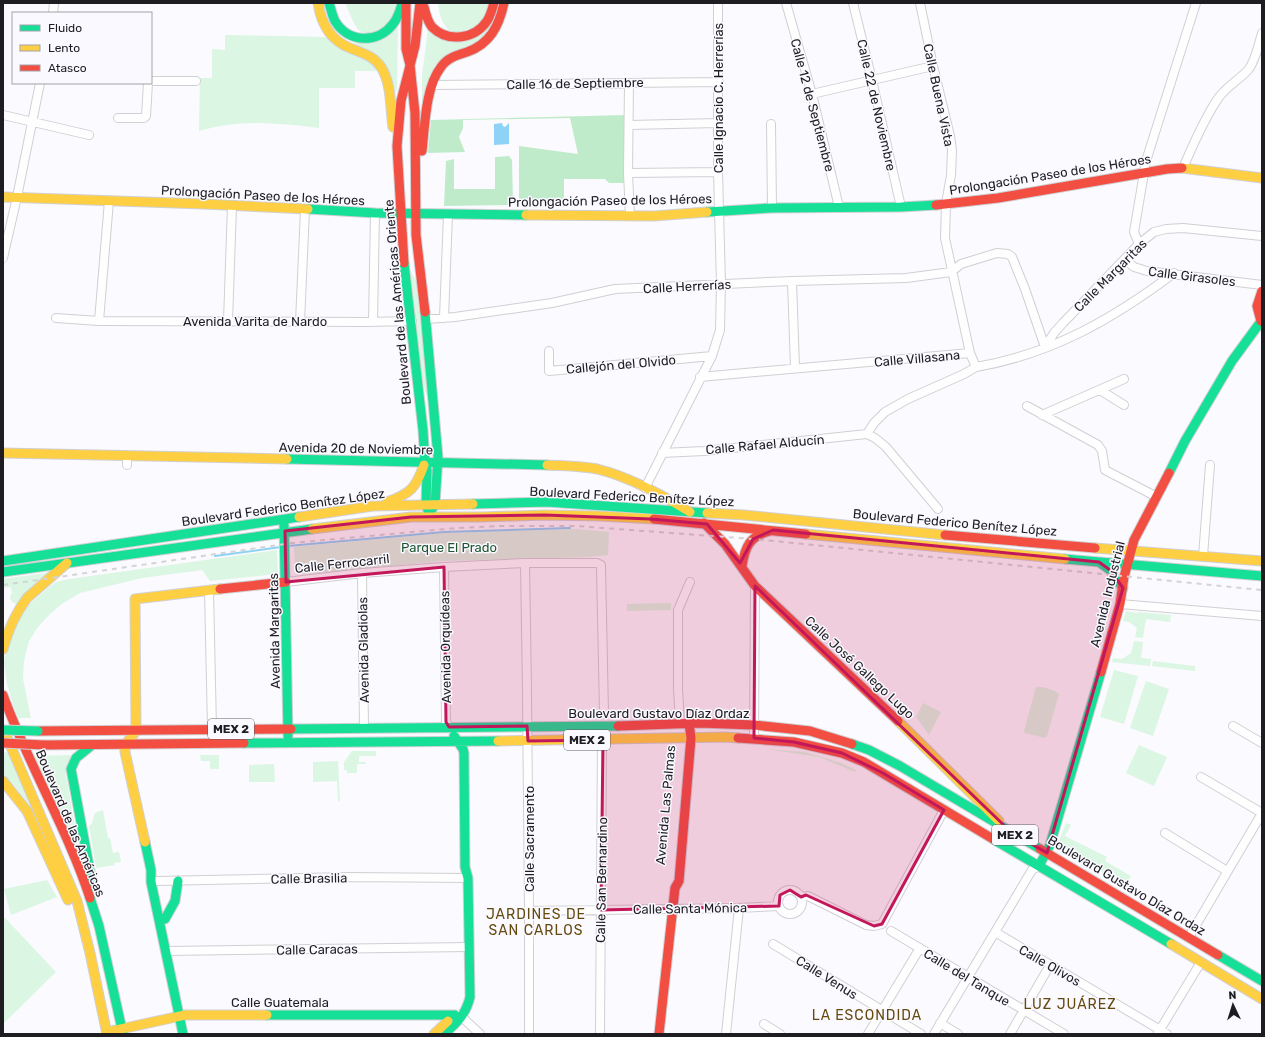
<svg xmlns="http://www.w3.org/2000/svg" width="1265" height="1037" viewBox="0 0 1265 1037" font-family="Rubik,sans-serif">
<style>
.green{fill:#dbf6e2}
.forest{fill:#c0ebcb}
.water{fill:#8ed2f5}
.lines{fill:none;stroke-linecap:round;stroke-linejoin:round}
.stream{stroke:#8ed2f5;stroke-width:2}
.street-casing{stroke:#d0d0d4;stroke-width:10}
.fast-casing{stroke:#d0d0d4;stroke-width:11}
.slow-casing{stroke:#d0d0d4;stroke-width:11}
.jam-casing{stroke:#d0d0d4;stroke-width:11}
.street{stroke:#fefeff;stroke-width:8}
.fast{stroke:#16e098;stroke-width:9}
.slow{stroke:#ffcf43;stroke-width:9}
.jam{stroke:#f24e42;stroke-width:9}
.rail{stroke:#d4d4d5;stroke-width:2;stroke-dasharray:5 5;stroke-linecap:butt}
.fast-bridge-casing{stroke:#d0d0d4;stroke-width:11;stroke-linecap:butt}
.jam-bridge-casing{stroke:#d0d0d4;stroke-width:11;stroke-linecap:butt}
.fast-bridge{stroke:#16e098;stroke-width:9}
.jam-bridge{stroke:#f24e42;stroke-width:9}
.marked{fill:#c2185b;fill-opacity:0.2;stroke:#c2185b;stroke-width:3;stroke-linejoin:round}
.labels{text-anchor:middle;stroke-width:3;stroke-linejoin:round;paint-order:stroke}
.shield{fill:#faf9ff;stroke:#605f64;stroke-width:1}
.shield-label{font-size:12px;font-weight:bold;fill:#1e1d22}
.street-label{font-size:13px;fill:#1e1d22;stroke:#faf9ff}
.park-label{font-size:13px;fill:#1d552f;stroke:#faf9ff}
.neighbourhood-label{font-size:14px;letter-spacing:1px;fill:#654a10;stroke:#faf9ff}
</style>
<rect width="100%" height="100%" fill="#fbfafe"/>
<path class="green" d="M345 3H397C395 10 393 18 388 23 382 29 368 36 360 31 355 28 348 9 345 3Z
M438 3H492L480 25 453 34C443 26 439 16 438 3Z
M500 13 480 41 448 53 422 117V76L428 29 451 41Z
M398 25 397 87 396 93 392 81 358 46 346 37Z
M225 35 326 37 362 56 379 71H355V88H319V128C277 123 241 119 199 131L200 78H212V49L225 50Z
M410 270 416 281 429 402 422 382Z
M576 529 609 532 608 555 587 557 444 561 304 574 296 572 295 568 294 547 443 533Z
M277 550 278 574 210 581 202 570 142 578 80 593 63 603 50 614 38 627 29 641 24 661 23 679 31 718H18L12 701 7 684 4 664 5 653 23 610 49 587 56 582 69 579Z
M53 572 16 604 11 601 10 597 12 593 11 587 3 588V579Z
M671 603V610L627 611V604Z
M1126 611 1137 613 1138 612 1171 615 1170 622 1146 619 1143 638 1135 637 1137 628 1129 622 1123 621Z
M1134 641 1143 642 1141 658 1151 659 1150 666 1112 662 1113 658 1122 659 1131 653Z
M1153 661 1195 666V671L1152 666Z
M1114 670 1138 676 1124 724 1100 717Z
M1146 681 1169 689 1153 736 1130 728Z
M1036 687C1042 686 1054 690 1059 694L1047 736 1045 738 1025 733 1024 731Z
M923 703 941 712 929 735 916 717Z
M1139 745 1167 757 1154 786 1126 773Z
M766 749 805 752 841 763 856 770 855 772 819 757Z
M352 751H376V756H359V762H366V764H357V773H347V770H344V762Z
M3 752 9 753 38 816 14 785 3 774Z
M71 755 66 774 76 834 70 835 34 756Z
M200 755H219V769H210V761H201Z
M338 761 340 801H338L337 781 313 782V762Z
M274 764 275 782H249V765Z
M103 810 108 838H110L113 853 119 852 121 862 114 863 115 865 96 868 89 826 92 823 95 813Z
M1066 823 1071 825 1065 836 1107 857 1105 861 1131 876 1125 886 1057 846Z
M47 880 57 897 11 915 4 889Z
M3 911 4 917 56 972 3 1024Z"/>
<path class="forest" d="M626 115 625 183H609L605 179H564V207H550V200H519V146L578 154 570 118 463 120V128L459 137 465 152 428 153 431 120Z
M509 156 512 160 513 202 511 205 444 206 446 161 454 159V189H495V157Z"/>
<path class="water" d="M502 123 503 126 505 127 509 123V144L494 145V124Z"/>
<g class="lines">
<path class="stream" d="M288 546 444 532 570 528
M215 556 281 547"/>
<g class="street-casing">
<path id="street" d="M786 3 812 94 839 207
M853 3 872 80 901 207
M920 3 933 66 950 136 952 150 951 175 946 204 945 238 970 353
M53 13 54 3
M151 81H196
M629 83 628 173 630 216
M432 85 719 82
M812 94 933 66
M3 115 89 135
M118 118H144L146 116 148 83
M771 124 772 208
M629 125 718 123
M1183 168C1193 145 1203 121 1217 100 1225 87 1238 81 1248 70 1255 62 1259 44 1262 33
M628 173 718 172
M1139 244 1134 232 1146 161 1196 3
M3 258 17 197 40 83
M1125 259 1134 267 1147 271 1262 285
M792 281 795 368
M56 318 99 321 367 322 412 321
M444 318 448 214
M426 319 455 317 552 303 615 289 792 281 906 278 951 272 961 264 997 253 1008 254 1012 257 1025 289 1045 347
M99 321 109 201
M228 321 232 206
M300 322 305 210
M373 322 375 213
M1045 347 1054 333 1063 323 1139 244 1154 232 1166 229 1183 228 1262 236
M549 351V371L712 356
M700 377 970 353 976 367C1052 354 1113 319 1174 273
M1100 390 1124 405
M1027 406 1098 445 1102 451 1105 470 1157 497
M1042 415 1124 379
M867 434 874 423 885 412 908 399 964 374 976 367
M662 453 704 451 867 434 875 438 886 447 938 509
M127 465V456
M645 488 712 356 720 330 721 284 718 172V3
M1203 556 1210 465
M525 563 527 690
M444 567 446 722 449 727
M362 573 364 727
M286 582 362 573 444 567 525 563H597L601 565V568L604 712
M209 590 212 729
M1120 604 1262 616
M527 693 529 911V1034
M680 724 678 689V610L690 582
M1233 726 1262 743
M754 738 755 586
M1201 777 1262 813
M1165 833 1227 871
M151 882 157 881 347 877 468 878
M778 902a12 12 0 1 1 24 0a12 12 0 1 1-24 0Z
M801 897 808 896 866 925 874 926 882 924 944 810
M529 911 739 908 779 906
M891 931 1064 1034
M995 932 1167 1034
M1189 937 1262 813
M773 944 921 1034
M166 951 469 947
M458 1015 462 1017 480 1034
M940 1023 958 1034
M764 1024 780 1034
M1158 1033 1201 962
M600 1034 602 737
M726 1034 739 908
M868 1034 920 948
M934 1034 1032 870 1039 866
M1010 1034 1050 965"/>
</g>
<g class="fast-casing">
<path id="fast" d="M329 3C331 9 332 15 335 21 348 43 378 44 393 24 398 18 400 11 402 4
M308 209 375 213 526 215
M707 212 772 208 901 207 936 205
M404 263 423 430 425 463 427 470 426 504 428 511
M425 312 438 457 435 504 431 511
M287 459 547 465
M1169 473 1185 441 1232 361 1262 320
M473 504 547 502 707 513
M284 524 288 736
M1065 559 1262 576
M3 561 299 517
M1099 562 1110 570 1123 588
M3 572 312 529
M291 729 618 726
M244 743 498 741
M852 744 869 750 900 766 1040 849
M92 745 76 758 71 769 93 887
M993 839 1171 944
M145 842 151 870V882L183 1034
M1039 866 1050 845 1101 672
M90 898 99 926 123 1034
M165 919 175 901 178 881
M1218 955 1262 981
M267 1015H455
M444 1034C457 1023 466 1014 470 997L468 878 465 867 464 753 463 749 454 736"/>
</g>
<g class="slow-casing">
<path id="slow" d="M318 3C321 23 330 40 350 48 362 53 374 56 381 67 392 84 390 108 393 127
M1182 168 1262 178
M3 197 204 204 308 209
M526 215 654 216 707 212
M3 453 287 459
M547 465C564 466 581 466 597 469 630 477 661 494 690 512
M387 502C410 494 416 488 424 465
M707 513 744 515 945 535
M299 517 373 506 473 504
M312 529 411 517H481L545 515 599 516 654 519
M806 534 1065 559
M1095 548 1262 561
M3 649C8 630 15 614 27 598L67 563
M898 721 999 821
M6 735 77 901 90 953 107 1034
M498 741 726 737 738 738
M3 781 27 811 68 900
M145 842 125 752V745L136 731 135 599 220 589
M1171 944 1262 999
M107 1032 185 1015H267
M434 1034 448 1021"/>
</g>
<g class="jam-casing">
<path id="jam" d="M406 3V49L410 65 415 113 416 235 425 312
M424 7C426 14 427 21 432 27 448 43 475 39 487 21 491 15 492 9 494 3
M422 151C425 126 425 88 441 67 447 58 457 55 467 52 490 44 499 26 504 3
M936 205 998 198 1167 169 1182 168
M404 263 397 146 401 101 415 46 420 3
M1261 321 1257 306 1262 291
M654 519 806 534
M704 523 725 544 755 586 898 721
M945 535 1095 548
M742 566C745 546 750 536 770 531
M220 589 286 582
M1101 672 1120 604 1124 577 1134 540 1169 473
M3 695C28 764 67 828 90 898
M618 726 700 723 754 725 810 731 852 744
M38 731 291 729
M738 738 794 742 842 753 864 762 993 839
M44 745 244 743
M1040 849 1218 955
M659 1034 675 888 679 881 691 738 689 723"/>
</g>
<use href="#street" class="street"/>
<use href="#fast" class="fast"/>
<use href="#slow" class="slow"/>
<use href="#jam" class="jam"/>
<path class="rail" d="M3 585 292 543 457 528 502 526H576L753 539 1262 590"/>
<g class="fast-bridge-casing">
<path id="fast-bridge" d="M3 730 38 731"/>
</g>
<g class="jam-bridge-casing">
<path id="jam-bridge" d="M3 743 44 745"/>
</g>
<use href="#fast-bridge" class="fast-bridge"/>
<use href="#jam-bridge" class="jam-bridge"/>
</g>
<path class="marked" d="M545 515 651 519 707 524 740 563 753 539 773 530 1099 562 1110 570 1123 588 1047 853 1011 832 755 586 754 738 794 742 842 753 883 773 944 810 882 924 874 926 806 895 801 897 790 890 780 895 779 906 601 910 603 740 528 741 527 726 449 727 446 722 444 567 286 582 285 531 411 517Z"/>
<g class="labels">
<g class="shield">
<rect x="208" y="719" width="46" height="20" rx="3"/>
<rect x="564" y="730" width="46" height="20" rx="3"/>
<rect x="992" y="825" width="46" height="20" rx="3"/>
</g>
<g class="shield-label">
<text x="231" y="733">MEX 2</text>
<text x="587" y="744">MEX 2</text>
<text x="1015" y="839">MEX 2</text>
</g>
<g class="street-label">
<text transform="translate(575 83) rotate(-1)" y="5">Calle 16 de Septiembre</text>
<text transform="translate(939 95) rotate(78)" y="5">Calle Buena Vista</text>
<text transform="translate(718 98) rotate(-90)" y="5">Calle Ignacio C. Herrerías</text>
<text transform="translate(813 105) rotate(75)" y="5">Calle 12 de Septiembre</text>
<text transform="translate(877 105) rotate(77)" y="5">Calle 22 de Noviembre</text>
<text transform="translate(1050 174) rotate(-9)" y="5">Prolongación Paseo de los Héroes</text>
<text transform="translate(263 195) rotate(3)" y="5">Prolongación Paseo de los Héroes</text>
<text transform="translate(610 200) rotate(-1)" y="5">Prolongación Paseo de los Héroes</text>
<text transform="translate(1110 275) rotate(-45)" y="5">Calle Margaritas</text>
<text transform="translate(1192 276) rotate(7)" y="5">Calle Girasoles</text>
<text transform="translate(687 286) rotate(-3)" y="5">Calle Herrerías</text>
<text transform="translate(397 302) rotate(-95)" y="5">Boulevard de las Américas Oriente</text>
<text x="255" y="326">Avenida Varita de Nardo</text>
<text transform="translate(917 358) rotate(-5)" y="5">Calle Villasana</text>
<text transform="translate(621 364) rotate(-5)" y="5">Callejón del Olvido</text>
<text transform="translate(765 444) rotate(-5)" y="5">Calle Rafael Alducín</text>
<text transform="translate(356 448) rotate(1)" y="5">Avenida 20 de Noviembre</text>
<text transform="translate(632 496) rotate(3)" y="5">Boulevard Federico Benítez López</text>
<text transform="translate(283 507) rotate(-8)" y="5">Boulevard Federico Benítez López</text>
<text transform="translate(955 522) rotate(5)" y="5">Boulevard Federico Benítez López</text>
<text transform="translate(342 563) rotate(-6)" y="5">Calle Ferrocarril</text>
<text transform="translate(1107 594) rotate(-76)" y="5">Avenida Industrial</text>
<text transform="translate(274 631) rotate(-91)" y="5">Avenida Margaritas</text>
<text transform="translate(445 647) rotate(-91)" y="5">Avenida Orquídeas</text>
<text transform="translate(363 650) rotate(-91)" y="5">Avenida Gladiolas</text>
<text transform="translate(860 667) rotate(43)" y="5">Calle José Gallego Lugo</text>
<text x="659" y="718">Boulevard Gustavo Díaz Ordaz</text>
<text transform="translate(665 805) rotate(-85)" y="5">Avenida Las Palmas</text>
<text transform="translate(71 823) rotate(67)" y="5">Boulevard de las Américas</text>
<text transform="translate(529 839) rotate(-90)" y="5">Calle Sacramento</text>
<text transform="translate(309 878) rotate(-1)" y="5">Calle Brasilia</text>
<text transform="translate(601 880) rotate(-89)" y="5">Calle San Bernardino</text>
<text transform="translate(1127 885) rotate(31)" y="5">Boulevard Gustavo Díaz Ordaz</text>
<text transform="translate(690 908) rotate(-1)" y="5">Calle Santa Mónica</text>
<text transform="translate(317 949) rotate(-1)" y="5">Calle Caracas</text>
<text transform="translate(1050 965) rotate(30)" y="5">Calle Olivos</text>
<text transform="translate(827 977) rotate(32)" y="5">Calle Venus</text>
<text transform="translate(967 977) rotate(31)" y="5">Calle del Tanque</text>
<text x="280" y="1007">Calle Guatemala</text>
</g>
<g class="park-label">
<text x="449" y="552">Parque El Prado</text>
</g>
<g class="neighbourhood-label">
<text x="536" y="919">JARDINES DE<tspan x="536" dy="16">SAN CARLOS</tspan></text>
<text x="1070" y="1009">LUZ JUÁREZ</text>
<text x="867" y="1020">LA ESCONDIDA</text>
</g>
</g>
<rect width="1265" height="1037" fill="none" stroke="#1e1d22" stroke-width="8"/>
<rect x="12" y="12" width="140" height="72" fill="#faf9ff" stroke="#a2a1a7"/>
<rect x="20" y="25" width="20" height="6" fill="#16e098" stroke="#a2a1a7"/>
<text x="48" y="32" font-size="12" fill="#1e1d22">Fluido</text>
<rect x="20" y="45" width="20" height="6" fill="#ffcf43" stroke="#a2a1a7"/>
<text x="48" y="52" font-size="12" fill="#1e1d22">Lento</text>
<rect x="20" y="65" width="20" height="6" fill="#f24e42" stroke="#a2a1a7"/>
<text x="48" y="72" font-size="12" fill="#1e1d22">Atasco</text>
<g transform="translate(1233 1005) rotate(356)" stroke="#faf9ff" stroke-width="3" paint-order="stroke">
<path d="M0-3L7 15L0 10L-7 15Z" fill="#1e1d22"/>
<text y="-6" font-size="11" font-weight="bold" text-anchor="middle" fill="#1e1d22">N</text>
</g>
</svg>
